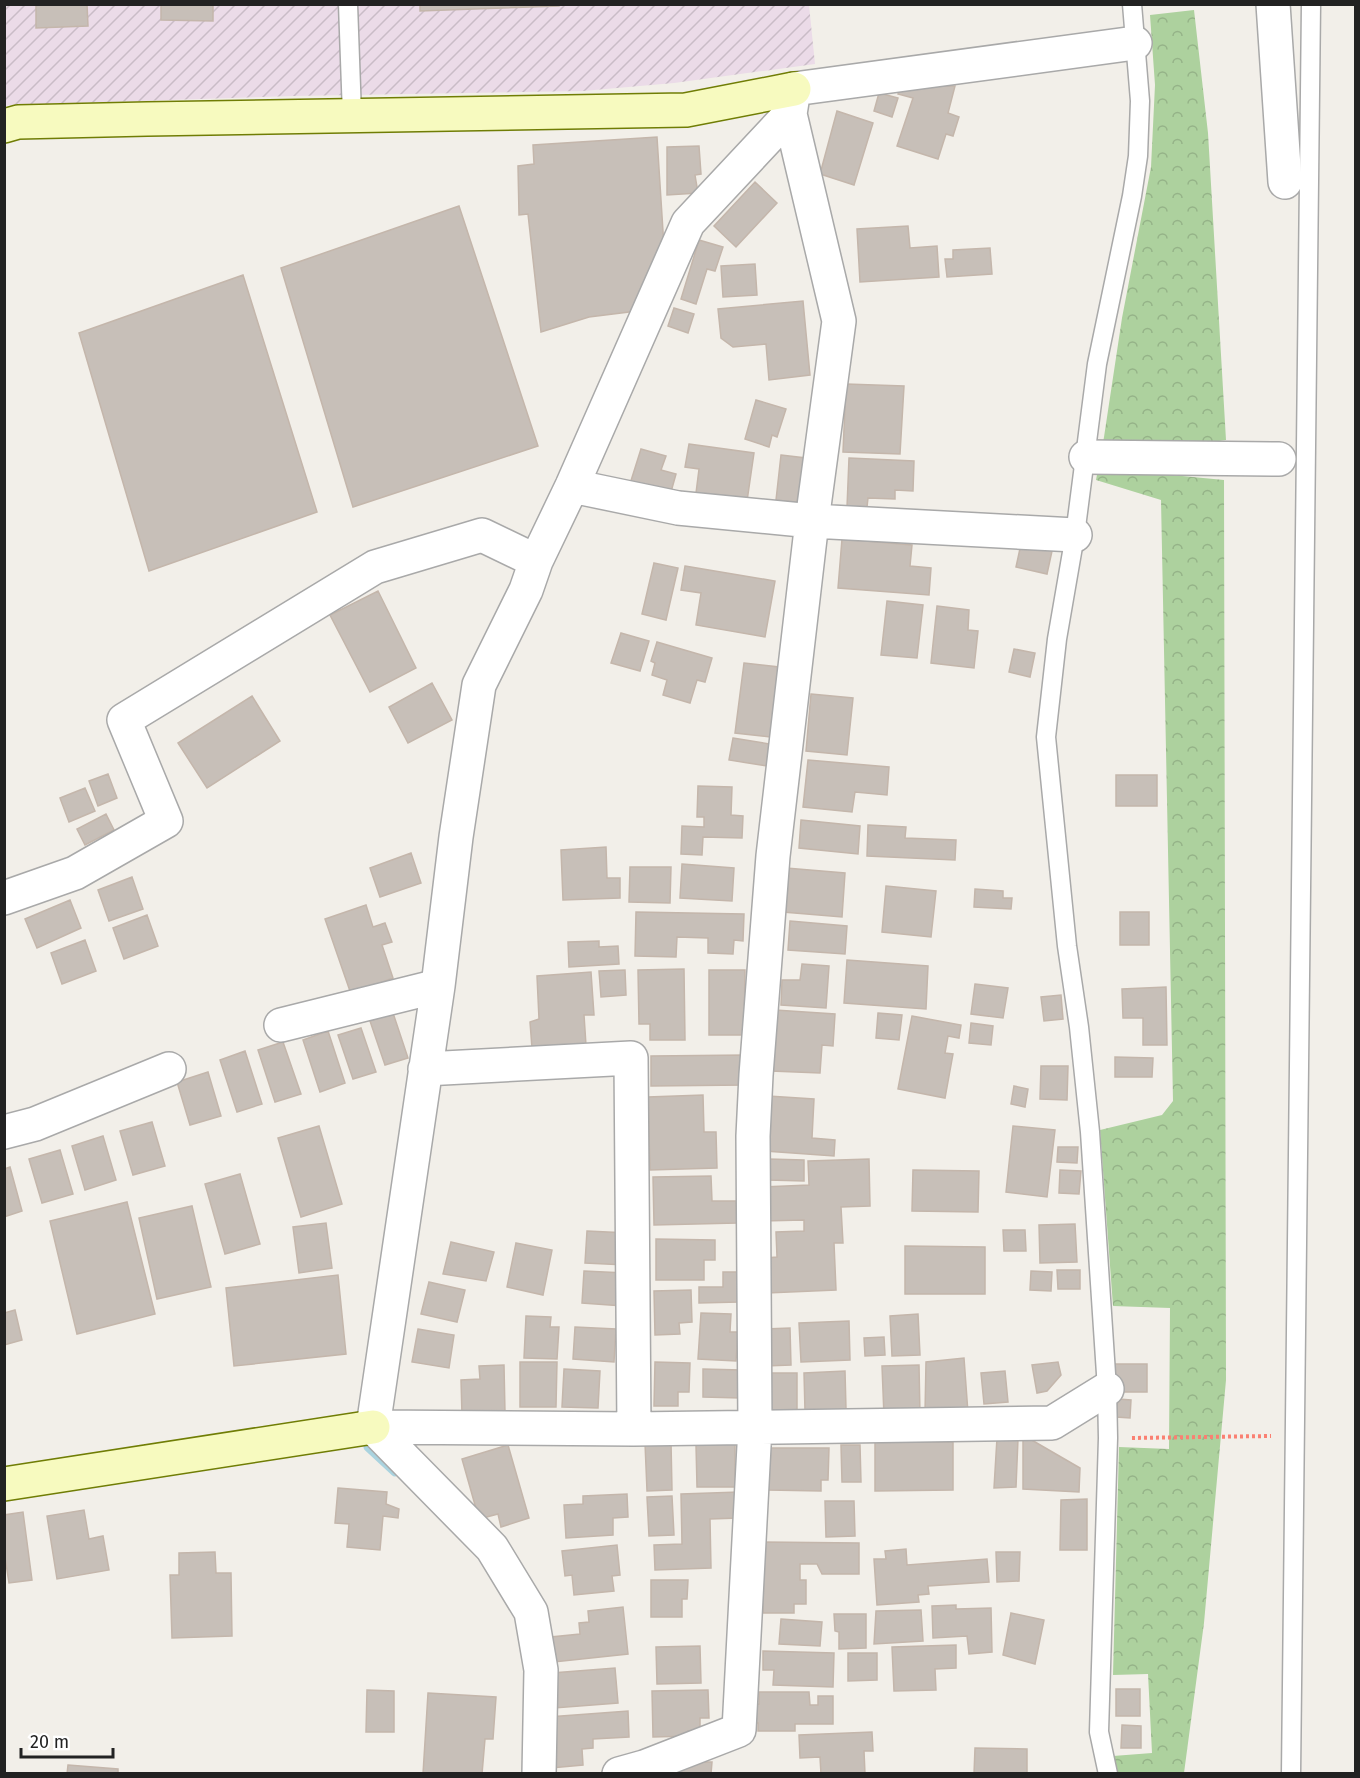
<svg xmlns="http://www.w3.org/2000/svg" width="1360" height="1778" viewBox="0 0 1360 1778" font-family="'Fira Sans',sans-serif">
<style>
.industrial{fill:url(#industrial-furrows)}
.forest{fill:url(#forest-crowns)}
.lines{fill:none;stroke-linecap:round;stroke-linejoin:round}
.stream{stroke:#aad3df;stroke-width:9}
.building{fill:#c7bfb8;stroke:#c4b6ab;stroke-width:1.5}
.lane-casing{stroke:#a9a9a9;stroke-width:21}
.street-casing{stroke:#a9a9a9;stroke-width:36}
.secondary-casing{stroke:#707d05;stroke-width:36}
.path{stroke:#fa8072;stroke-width:4;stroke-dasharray:3 3;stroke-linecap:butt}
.lane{stroke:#fff;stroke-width:18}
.street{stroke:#fff;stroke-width:33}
.secondary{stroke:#f7fabf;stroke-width:33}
</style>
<defs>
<pattern id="industrial-furrows" width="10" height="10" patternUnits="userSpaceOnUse" patternTransform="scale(1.5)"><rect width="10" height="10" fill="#ebdbe8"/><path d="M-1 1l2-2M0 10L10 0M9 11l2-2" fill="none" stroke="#c9bcc7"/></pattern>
<pattern id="forest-crowns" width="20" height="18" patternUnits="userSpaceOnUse" patternTransform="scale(1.5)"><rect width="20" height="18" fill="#add19e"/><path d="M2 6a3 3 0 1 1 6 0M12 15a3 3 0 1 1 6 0" fill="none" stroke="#95b388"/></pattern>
</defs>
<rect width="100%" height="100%" fill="#f2efe9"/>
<path class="industrial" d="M4 5H809L815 64 674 83 583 91 294 96 11 105 5 106Z"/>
<path class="forest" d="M1194 10 1208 133 1226 440 1151 451V473L1224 480 1226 1380 1204 1623 1184 1773H1117L1113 1756 1152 1753 1148 1674 1113 1675 1119 1447 1169 1449 1170 1308 1113 1306 1100 1130 1162 1115 1173 1101 1161 500 1096 480 1104 437 1122 318 1151 167 1155 85 1150 15Z"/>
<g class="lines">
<path class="stream" d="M368 1447 395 1472"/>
</g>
<path class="building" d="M36 4H87L88 26 36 28Z
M161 4H213V21L161 20Z
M420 4H559V6L420 11Z
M900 86H955L948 113 959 117 953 136 946 134 938 159 897 146 913 98 898 94Z
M879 93 898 98 892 117 874 111Z
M837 111 873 123 854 185 820 174Z
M657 137 664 247 637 311 589 317 541 332 528 214 519 215 518 166 534 164 533 145Z
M699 146 701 174 695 175 698 193 667 195V147Z
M755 182 777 203 736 247 714 226Z
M459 206 538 446 353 507 281 268Z
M908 226 910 248 937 246 939 277 860 282 857 229Z
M699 240 723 247 715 271 707 269 696 304 681 299Z
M990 248 992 274 947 277 945 259H953V250Z
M755 264 757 295 723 297 721 266Z
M243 275 317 512 149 571 79 333Z
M803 301 810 375 769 380 766 344 733 347 721 338 718 309Z
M674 308 694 314 688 333 668 326Z
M846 384 904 386 900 454 843 452Z
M756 400 786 409 777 437 772 435 769 447 745 439Z
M689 444 754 453 746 508 695 501 699 469 685 467Z
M641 449 666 456 661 470 676 474 669 499 629 487Z
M781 455 806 458 801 503 776 500Z
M849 458 914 461 913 491 895 490V499L868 498 867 507H847Z
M842 539 912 545 910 566 931 568 929 595 838 588Z
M1021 544 1052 551 1047 574 1016 567Z
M654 563 678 568 666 620 642 614Z
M685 566 775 581 765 637 696 625 701 593 681 590Z
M378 591 416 668 370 692 330 615Z
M887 601 923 605 917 658 881 655Z
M937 606 969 610 968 630 978 631 974 668 931 663Z
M621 633 649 641 640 671 611 663Z
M657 642 712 658 705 682 697 680 690 703 663 695 667 680 652 675 655 663 651 661Z
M1014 649 1035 653 1030 677 1009 672Z
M744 663 779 667 770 737 735 733Z
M432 683 452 720 408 743 389 707Z
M811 694 853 698 847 755 806 751Z
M252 696 280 741 207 788 178 743Z
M733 738 770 744 767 766 729 760Z
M808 760 889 767 887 795 855 792 852 812 803 807Z
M108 774 117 798 98 806 89 781Z
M1116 775H1157V806H1116Z
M698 786 732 787 731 815 743 816 742 838 703 837 702 855 681 854 682 826 704 827V817H697Z
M85 788 95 811 69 822 60 798Z
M106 814 114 830 85 845 77 829Z
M801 820 860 826 858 854 799 848Z
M868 825 906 827 905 838 956 840 955 860 867 856Z
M606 847 607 878H620V898L563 900 561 850Z
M411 853 421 883 380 897 370 868Z
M682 864 734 868 732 901 680 898Z
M630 867H671L670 903 629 902Z
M786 868 845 873 842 917 783 912Z
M132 877 143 909 109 921 98 890Z
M886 886 936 891 931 937 882 932Z
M975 889 1003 891V898H1012L1011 909 974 907Z
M70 900 81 928 37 948 25 919Z
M366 905 373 927 385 923 392 942 382 945 393 978 351 994 325 919Z
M636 912 744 914 743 941 734 940 733 954 708 953V938L677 937 676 957 635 956Z
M1120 912H1149V945H1120Z
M147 915 158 946 124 959 113 928Z
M790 921 847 926 845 954 788 950Z
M85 940 96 971 62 984 51 953Z
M599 941V947L618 946 619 964 569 967 568 942Z
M847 960 928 966 926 1009 844 1003Z
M802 964 829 966 826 1008 781 1005 782 980H800Z
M684 969 685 1040H650V1024H639L638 970Z
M625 970 626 995 601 997 599 971Z
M709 970H745L744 1035H709Z
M591 972 594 1015H584L586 1045 532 1048 530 1022 539 1019 537 976Z
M975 984 1008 988 1003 1018 971 1014Z
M1166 987 1167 1045H1143V1018H1123L1122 989Z
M1061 995 1063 1019 1044 1021 1041 997Z
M775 1010 835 1014 833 1046 822 1045 820 1073 771 1071Z
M393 1013 408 1058 385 1065 370 1021Z
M878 1013 902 1015 899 1040 876 1038Z
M912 1016 961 1025 959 1038 948 1036 945 1053 953 1054 945 1098 898 1089Z
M971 1023 993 1026 991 1045 969 1043Z
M361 1028 376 1072 353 1079 338 1035Z
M328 1031 345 1083 320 1092 303 1040Z
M283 1042 301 1094 275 1102 258 1050Z
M245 1051 262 1104 237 1112 220 1060Z
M746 1055V1085L651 1086V1056Z
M1115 1057 1153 1058 1152 1077H1115Z
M1041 1066H1068L1067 1100 1040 1099Z
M208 1072 221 1116 190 1125 177 1082Z
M1014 1086 1028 1089 1025 1107 1011 1104Z
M703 1095 704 1132H716L717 1168 650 1170 648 1097Z
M768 1096 814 1099 812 1138 835 1140 834 1156 765 1151Z
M152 1122 165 1166 133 1175 120 1131Z
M319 1126 342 1204 301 1217 278 1138Z
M1013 1126 1055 1130 1047 1197 1006 1192Z
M103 1136 116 1180 85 1190 72 1146Z
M1058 1147H1078L1077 1163 1057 1162Z
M60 1150 73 1194 42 1203 29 1159Z
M768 1159 804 1160V1181L768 1180Z
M869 1159 870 1206 841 1207 843 1243H834L836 1290 767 1293 766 1258 777 1257 776 1232 804 1231V1220L761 1221 760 1187 809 1185 808 1161Z
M10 1167 22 1211 4 1217V1169Z
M913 1170 979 1171 978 1212 912 1211Z
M1060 1170 1081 1171 1079 1194 1059 1193Z
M240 1174 260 1244 225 1254 205 1184Z
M711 1176 712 1201H736L737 1223 654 1225 653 1177Z
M127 1202 155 1314 77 1334 50 1221Z
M192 1206 211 1287 157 1299 139 1218Z
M326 1223 332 1268 299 1273 293 1227Z
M1075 1224 1077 1262 1040 1263 1039 1225Z
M1003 1230H1025L1026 1251H1004Z
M587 1231 628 1233 626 1265 585 1263Z
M656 1239 715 1240V1260H704V1280H656Z
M451 1242 494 1252 486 1281 443 1274Z
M516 1243 552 1250 543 1295 507 1287Z
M905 1246 985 1247V1294H905Z
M1057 1270H1080V1289H1058Z
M584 1271 625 1273 623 1306 582 1303Z
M1031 1271 1052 1272 1051 1291 1030 1290Z
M723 1272H739V1302L699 1303V1287H723Z
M338 1275 346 1354 234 1366 226 1288Z
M429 1282 465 1290 457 1322 421 1314Z
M691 1290 692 1322 679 1323 680 1334 655 1335 654 1291Z
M15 1310 22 1340 4 1345V1313Z
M701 1313 731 1314 730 1332H738L736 1361 698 1359Z
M918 1314 920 1355 892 1356 890 1316Z
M526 1316 551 1317 550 1327H559L557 1359 524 1358Z
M849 1321 850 1360 801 1362 799 1323Z
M575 1327 616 1329 614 1362 573 1359Z
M790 1328 791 1365 765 1366V1329Z
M418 1329 454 1335 449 1368 412 1362Z
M884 1337 885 1355 865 1356 864 1338Z
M964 1358 968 1413H925L926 1362Z
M520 1362H557L556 1407H520Z
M655 1362 690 1363 689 1392H678V1406H654Z
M1058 1362 1061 1375 1047 1391 1037 1393 1032 1365Z
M1113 1364H1147V1392H1113Z
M504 1365 505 1413 462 1415 461 1380 480 1379 479 1366Z
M919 1365 920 1415 884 1416 882 1366Z
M564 1369 600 1371 598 1408 562 1407Z
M703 1369 741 1370 740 1398 703 1397Z
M845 1371 846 1409 805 1411 804 1373Z
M1005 1371 1008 1402 984 1404 981 1373Z
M764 1373H797V1415H765Z
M1118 1399 1131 1400 1130 1418 1116 1417Z
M1023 1435 1080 1468 1079 1492 1023 1489Z
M997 1438 1018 1439 1016 1487 994 1488Z
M671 1442 672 1490 647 1491 645 1443Z
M875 1442H953V1490L875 1491Z
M735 1444V1487H697L696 1445Z
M508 1445 529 1518 501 1527 498 1514 479 1519 462 1459Z
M841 1445H860L861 1482H842Z
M768 1448H829L828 1480H821V1491L768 1490Z
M338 1488 387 1492 386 1504 399 1509 398 1518 383 1516 380 1550 347 1547 349 1524 335 1523Z
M739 1492V1518L710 1519 711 1568 655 1570 654 1545 682 1544 681 1494Z
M627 1494 628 1517 613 1518V1535L566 1538 564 1505 583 1504V1496Z
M672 1496 674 1535 649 1536 647 1497Z
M1087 1499V1550H1060L1061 1500Z
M825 1501H854L855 1536 826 1537Z
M84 1510 89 1539 103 1536 109 1570 57 1579 47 1516Z
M23 1512 32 1580 9 1583 4 1551V1515Z
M763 1542 859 1543V1574H822L817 1564H800V1580H806V1604H794V1613H763Z
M617 1545 620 1575 612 1576 614 1591 574 1595 572 1575 565 1576 562 1551Z
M906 1549 907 1565 987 1559 989 1582 928 1586 929 1594 918 1595 919 1602 877 1605 874 1559H886L885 1551Z
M215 1552 216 1573H231L232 1636 172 1638 170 1575H179V1553Z
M996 1552H1020L1019 1581 997 1582Z
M651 1580H688L687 1599H682V1617H651Z
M956 1605V1609L991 1608 992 1652 969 1654 967 1636 933 1638 932 1606Z
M623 1607 628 1654 554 1662 551 1637 580 1634 579 1623 589 1622 588 1611Z
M921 1610 923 1641 874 1644 876 1611Z
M1011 1613 1044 1620 1035 1664 1003 1655Z
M834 1614H866V1648L839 1649V1632L835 1631Z
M781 1619 822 1622 820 1646 779 1644Z
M956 1645V1668L935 1669 936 1690 894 1691 892 1647Z
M700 1646 701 1683 657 1684 656 1647Z
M763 1651 834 1653 833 1687 773 1685 774 1670H763Z
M848 1653H877V1680L848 1681Z
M615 1668 618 1703 554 1708 552 1673Z
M1116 1689H1140V1716H1116Z
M367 1690 394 1691V1732H366Z
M708 1690 709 1718H700V1731H688L689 1736 653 1737 652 1691Z
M759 1692H809L810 1705H818V1696H833V1724H795V1731H758V1723H753V1705L759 1704Z
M428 1693 496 1697 493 1739H485L482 1774H423Z
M628 1711 629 1737 593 1739V1748L582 1749 583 1765 551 1768 548 1717Z
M1122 1725 1141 1726V1748H1121Z
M872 1732 873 1751H864L865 1774H821L820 1757 800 1758 799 1735Z
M975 1748 1027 1749V1774H974Z
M682 1762H712L711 1774H671Z
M68 1765 118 1769V1774H67Z"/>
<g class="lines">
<g class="lane-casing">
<path id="lane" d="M348 4 352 115
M1108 1774 1099 1732 1108 1438 1107 1389 1090 1132 1079 1027 1067 946 1046 737 1057 639 1075 535 1097 364 1132 196 1138 156 1140 101 1132 4
M1291 1774 1311 4"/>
</g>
<g class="street-casing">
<path id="street" d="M1273 4 1285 182
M1086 457 1279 459
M572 486 678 508 812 521 1075 535
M4 898 75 873 166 821 124 720 375 567 482 535 536 561
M281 1025 438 986
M425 1069 631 1058 634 1429
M4 1132 35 1124 169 1069
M373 1427 438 986 456 837 479 685 526 590 536 561 572 486 688 223 790 114
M373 1427 634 1429 1052 1423 1107 1389
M373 1427 492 1548 531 1612 541 1670 539 1774
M619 1774 644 1767 739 1730 755 1427 753 1136 756 1075 773 856 812 521 839 321 790 114 794 89 1135 43"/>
</g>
<g class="secondary-casing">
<path id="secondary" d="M4 126 18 122 147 119 686 110 794 89
M4 1484 373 1427"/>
</g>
<path class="path" d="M1132 1438 1271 1436"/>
<use href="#lane" class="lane"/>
<use href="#street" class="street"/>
<use href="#secondary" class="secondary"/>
</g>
<rect width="1360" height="1778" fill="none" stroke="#222222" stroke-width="12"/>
<path d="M21 1748v9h92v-9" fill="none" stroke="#222222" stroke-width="3"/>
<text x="30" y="1748" font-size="18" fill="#222222" stroke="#ffffff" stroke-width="4.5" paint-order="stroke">20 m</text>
</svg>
